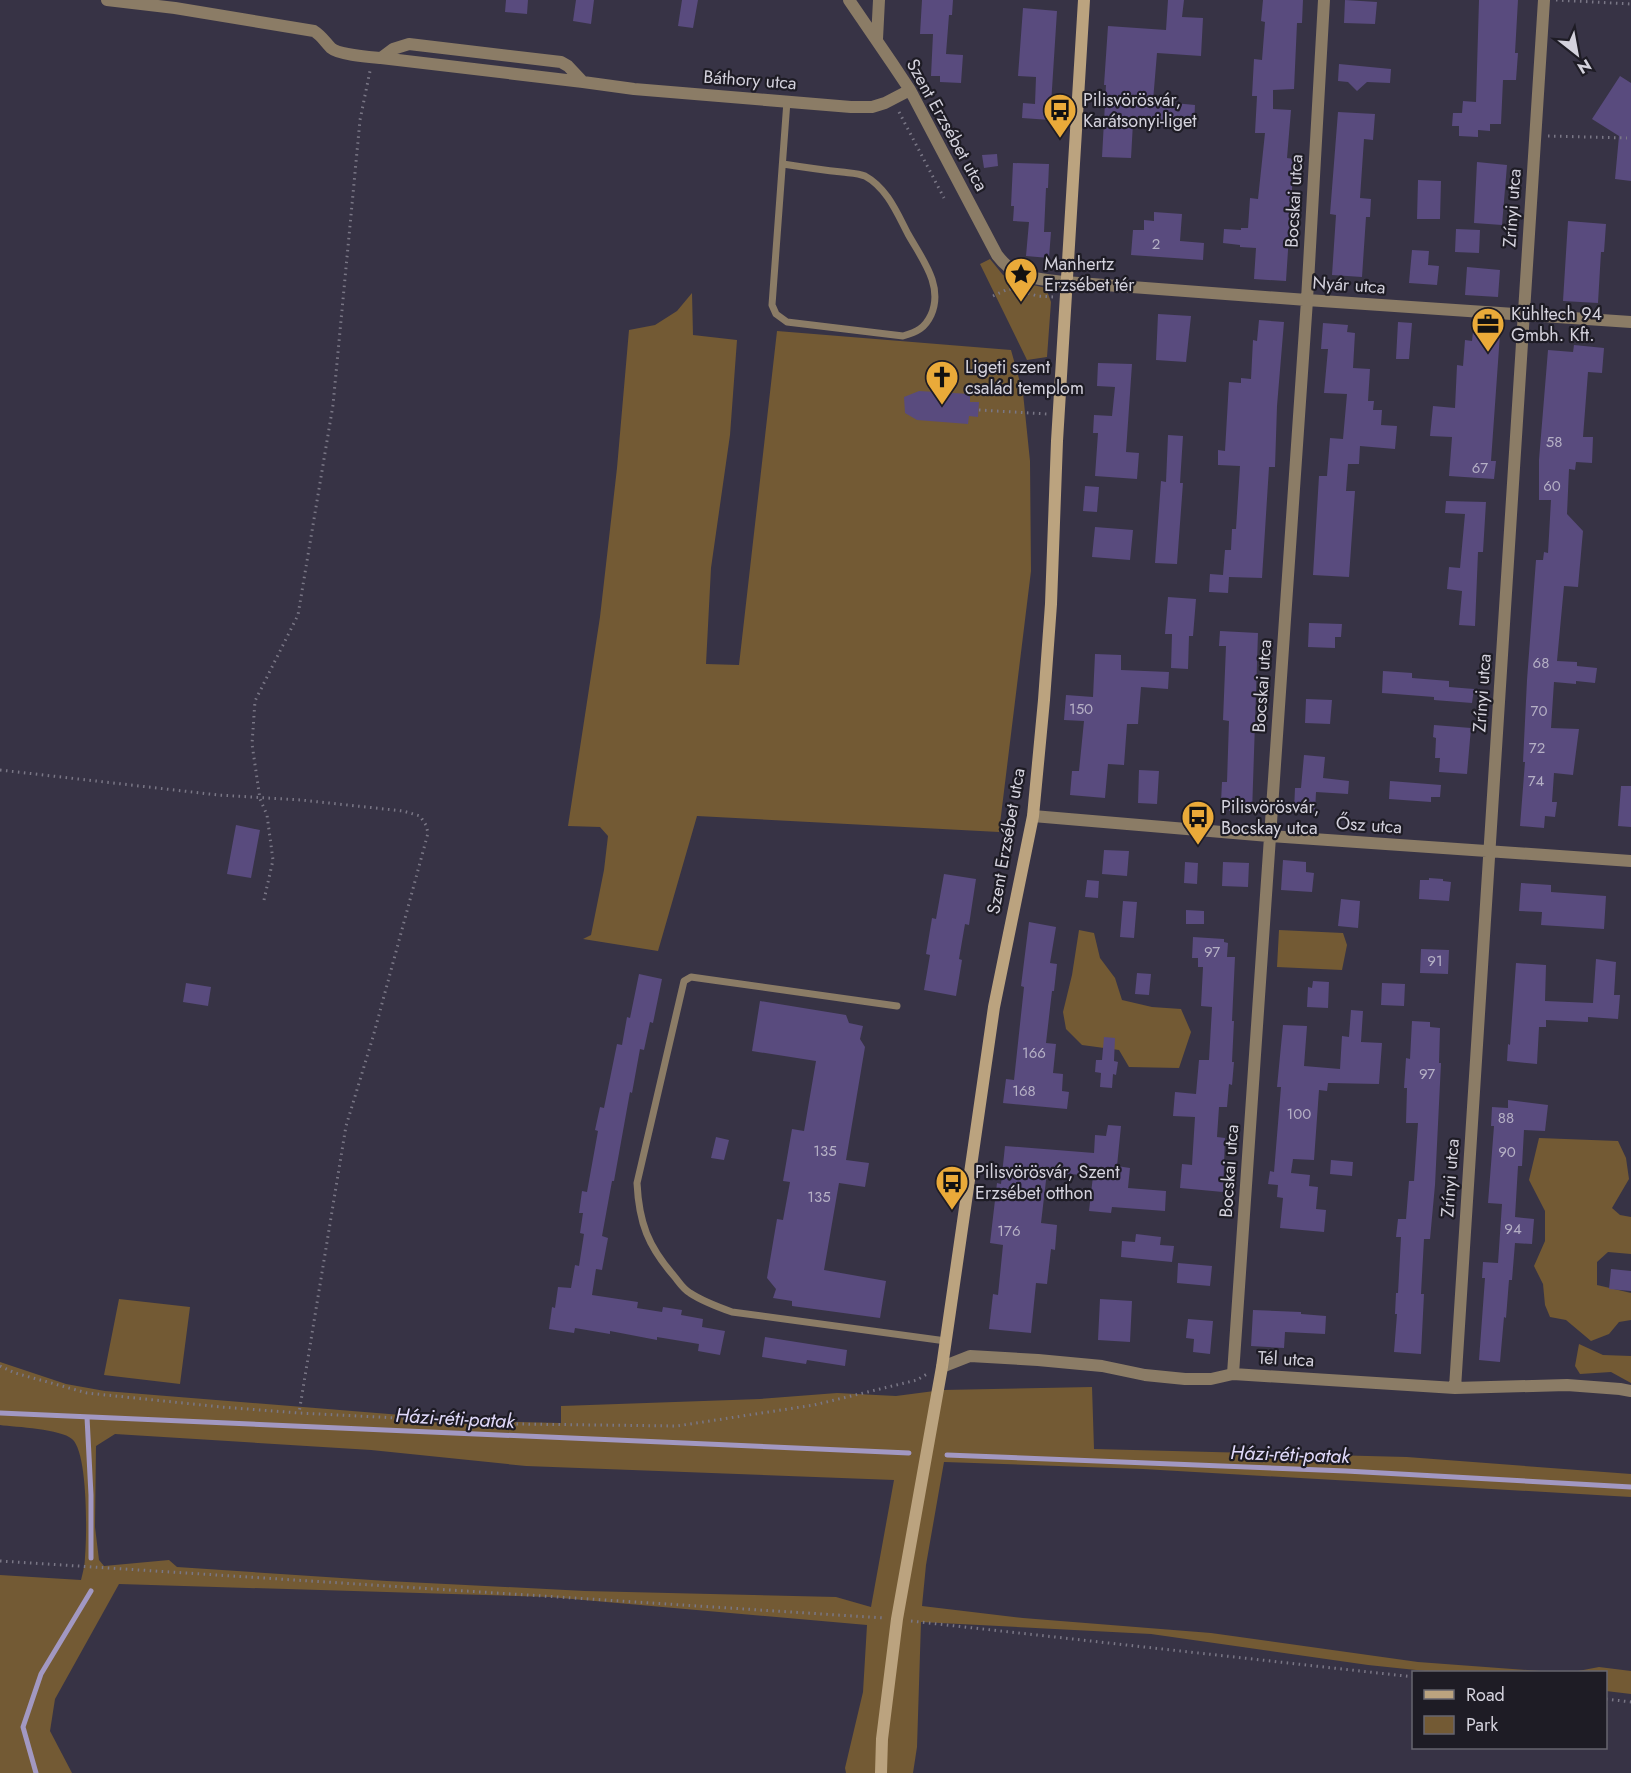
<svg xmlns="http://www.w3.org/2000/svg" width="1631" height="1773" viewBox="0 0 1631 1773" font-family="Jost,sans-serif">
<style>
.green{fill:#735a34;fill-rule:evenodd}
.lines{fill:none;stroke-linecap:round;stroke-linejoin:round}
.stream{stroke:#a298c2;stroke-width:5}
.building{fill:#594b7e}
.path{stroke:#7a7786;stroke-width:3;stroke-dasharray:1.5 4.5;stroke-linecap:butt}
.lane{stroke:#8b7c66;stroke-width:7}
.street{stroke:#8b7c66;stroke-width:12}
.secondary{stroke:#bba37f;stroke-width:12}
.labels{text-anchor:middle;stroke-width:4.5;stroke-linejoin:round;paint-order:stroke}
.number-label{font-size:15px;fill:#b5b0c5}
.street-label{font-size:18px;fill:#d4d2dd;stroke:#1e1c25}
.poi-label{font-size:18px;fill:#d4d2dd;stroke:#1e1c25;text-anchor:start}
.water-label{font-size:20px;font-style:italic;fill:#e1dafb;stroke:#1e1c25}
</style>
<rect width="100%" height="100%" fill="#373345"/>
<path class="green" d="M990 259 1003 275 1016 281 1046 288 1051 302 1047 357 1027 360 980 264Z
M692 293 693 335 737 340 730 435 711 568 706 664 739 665 777 331 1011 350 1023 393 1030 461 1031 571 999 832 697 816 658 951 583 939 591 935 604 870 608 836 600 827 568 826 600 617 617 468 629 330 655 325 677 311Z
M1079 930 1094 933 1100 958 1115 978 1122 1000 1152 1007 1181 1009 1191 1032 1179 1068 1129 1067 1119 1050 1082 1045 1066 1029 1063 1012 1072 975Z
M1279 930 1343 933 1347 945 1342 970 1277 967Z
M1539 1138 1618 1141 1626 1158 1629 1179 1612 1208 1620 1215 1631 1217V1254L1608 1252 1597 1262V1285L1631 1293V1320L1619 1322 1609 1334 1591 1341 1566 1320 1550 1317 1545 1305 1543 1284 1534 1266 1545 1241V1211L1529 1180Z
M119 1299 190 1307 180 1384 104 1375Z
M1579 1344 1603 1355 1631 1356V1383L1611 1372 1580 1374 1575 1366Z
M0 1362 66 1384 105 1391 475 1421 561 1423V1406L760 1399 837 1393 896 1396 942 1390 1092 1387 1094 1449 1407 1457 1631 1474V1497L1143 1469 944 1462 926 1565 922 1606 1023 1618 1211 1633 1418 1662 1553 1672H1435L1368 1665 1151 1634 921 1622 917 1747 913 1773H846L845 1768 863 1692 867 1625 550 1597 119 1584 55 1699 50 1731 72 1773H0V1575L81 1580C83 1572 85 1564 85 1557 87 1535 88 1452 72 1439 61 1429 16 1427 0 1425ZM115 1434 371 1450 526 1466 894 1480 871 1607 836 1597 585 1591 387 1581 177 1567 169 1560 104 1566 99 1560 95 1527 96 1446Z
M1599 1667 1631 1671V1694L1606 1691V1672H1573Z"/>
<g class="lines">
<path class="stream" d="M0 1413 909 1453
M87 1417 91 1495V1558
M947 1455 1346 1471 1631 1487
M36 1773 23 1727 41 1674 91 1591"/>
</g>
<path class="building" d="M506 0H528L527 14 505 12Z
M576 0H594L591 24 573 21Z
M682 0H698L693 28 678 26Z
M922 0H953L952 15H949L946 54 963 55 961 83 940 82V76H931L933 34H920Z
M1168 0H1184L1182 17 1203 18 1201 56 1157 53 1153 101 1195 105 1194 127 1133 123 1131 158 1102 157 1106 85H1104L1108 26 1166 30Z
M1263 0H1303L1302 23H1297L1294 89 1273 90V109L1291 110 1287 158 1294 159 1286 281 1254 279 1256 248 1240 247V245L1223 243 1224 229 1241 230V228H1248L1250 198 1258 199 1265 133H1255L1257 96H1252L1254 59 1262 60 1265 22 1261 21Z
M1345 0 1377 2 1375 24 1344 23Z
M1479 0H1518L1515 53H1518L1516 80H1503L1501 124H1490V131L1478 130V137L1459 136V126H1452L1453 113H1462L1463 101 1476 102Z
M1023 8 1057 11 1050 120 1022 118 1023 103 1035 104 1036 77 1018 76Z
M1339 64 1391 69 1390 83 1367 82 1357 91 1348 82 1338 81Z
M1620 76 1631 83V181L1615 179 1619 136 1592 119Z
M1338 112 1375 114 1373 140 1364 139 1360 198 1371 199 1370 217H1366L1362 277 1332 275 1336 215 1330 214Z
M997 154 998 166 984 168 982 155Z
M1477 162 1507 165 1502 225 1474 223Z
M1013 163 1049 164 1048 188H1046L1044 232H1051L1049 258 1026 256 1029 222 1013 221 1014 206H1011Z
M1418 180 1441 181 1440 219H1417Z
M1154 212 1182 214 1180 241 1204 243 1203 260 1131 255 1133 230H1144V220L1154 221Z
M1568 221 1606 224 1604 252H1601L1598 303 1563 301Z
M1456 229 1480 230 1479 253 1455 252Z
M1412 250 1429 251 1428 265 1439 266 1437 285 1409 283Z
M1467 267 1500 270 1498 297 1465 295Z
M1158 314 1191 316 1186 362 1156 360Z
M1259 320 1284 322 1277 406 1275 467H1269L1262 578 1229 577 1228 593 1209 592 1210 574 1223 575 1225 550H1231L1232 529H1236L1240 466 1218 465V450L1225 451 1229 382 1241 383V378L1251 379 1253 340 1257 341Z
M1398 322 1412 323 1409 359H1396Z
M1323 323 1348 325 1347 332 1355 333 1353 368 1370 369 1368 401H1374L1373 410H1382L1381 425 1397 426 1395 449 1360 446 1359 464H1348L1346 491H1355L1349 577 1313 575 1319 476H1327L1330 438 1343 439 1347 394 1324 393 1328 349H1321Z
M1473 332 1500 334 1491 461H1496L1494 479 1449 476 1452 437 1430 436 1433 406 1455 408 1457 365 1463 366 1465 340 1472 341Z
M1574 345 1604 348 1602 373 1588 372 1583 437H1593L1592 463 1576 462 1575 470 1569 469 1567 514 1583 531 1578 587 1564 586 1557 661 1577 662V666L1597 668 1595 683 1576 681V684L1554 682 1551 728 1579 729 1573 775 1554 773 1552 802H1557L1555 817 1545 816 1544 828 1520 826 1525 762H1523L1527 680 1536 560H1543L1544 552 1548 553 1551 500H1539V460L1548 350 1573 352Z
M1098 363 1132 364 1126 452 1139 453 1137 479 1095 476 1098 433H1093L1094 415 1112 416 1115 387 1097 386Z
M919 391 970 394V402H979L978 417 969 416 968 424 917 420 905 413 904 397Z
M1168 435 1183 436 1180 483H1183L1177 564 1155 563 1161 481 1166 482Z
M1085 486 1099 487 1097 512 1083 511Z
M1446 501 1486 502 1483 552H1478L1475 626 1459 625 1462 591 1447 589 1449 567 1460 568 1465 514 1445 513Z
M1095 527 1133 530 1130 560 1092 557Z
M1168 597 1196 599 1193 636H1189L1188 669 1171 668 1172 634H1165Z
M1309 623 1342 624 1341 637H1335V648L1308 647Z
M1220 631 1258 633 1252 813 1229 811 1230 803 1221 802 1222 782H1227L1229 721 1223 720 1226 646H1219Z
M1095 654 1121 655V670L1169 672 1168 689 1141 687 1138 724H1127L1124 765 1108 764 1105 798 1070 795 1072 771H1079L1084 721 1064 720 1066 695 1093 697Z
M1383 671 1412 673V678L1449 681V687L1474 689 1472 703 1434 700V697L1382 693Z
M1306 699 1332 700 1330 724 1305 723Z
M1434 725 1471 728 1467 774 1439 772 1440 758H1435L1436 738 1433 737Z
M1304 755 1325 757 1323 778 1349 781 1348 794 1316 792 1315 812 1294 811 1295 788H1301Z
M1139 770 1159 771 1157 804 1138 803Z
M1390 781 1441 785 1440 797H1431V802L1389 799Z
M1621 786H1631V827L1618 826Z
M236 825 260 830 251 878 227 874Z
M1104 850 1129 851 1127 876 1102 874Z
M1283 860 1306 862V872L1314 873 1312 892 1281 890Z
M1185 862 1198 863 1197 884 1184 883Z
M1223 862 1249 863 1248 887 1222 886Z
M944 874 976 879 969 925 965 924 959 959 962 960 956 996 924 990 930 955 926 954 932 918 936 919Z
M1429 878 1443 879V881L1451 882 1449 901 1419 899 1420 880H1429Z
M1087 880 1099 881 1098 898 1085 897Z
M1521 883 1551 885V892L1606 896 1604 929 1541 925 1542 912 1519 911Z
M1341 899 1360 901 1358 928 1338 926Z
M1123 901 1137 902 1134 938 1120 937Z
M1186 910 1204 911V924H1186Z
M1029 922 1056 927 1050 963 1057 964 1054 991H1052L1046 1043 1056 1044 1053 1073 1063 1074 1062 1091 1069 1092 1067 1109 1003 1103 1006 1079 1014 1080 1024 987 1021 986Z
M1193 937 1224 939V942L1228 943 1227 957H1235L1232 1021H1234L1232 1062H1234L1232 1085 1229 1084 1227 1107H1219L1217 1137 1225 1138 1223 1192 1180 1188 1182 1164 1192 1165 1195 1117 1173 1116 1175 1092 1196 1094 1199 1060H1209L1212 1007 1201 1006 1203 967H1198V958H1192Z
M1421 949 1449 950 1448 974 1420 973Z
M1596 959 1616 962 1614 995H1620L1618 1019 1588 1017V1022L1546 1020V1027H1539L1537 1064 1507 1061 1508 1044 1510 1045 1516 963 1546 965 1545 1001 1593 1003Z
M1137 973 1151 974 1149 995 1135 994Z
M639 974 662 979 653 1023 650 1022 644 1050 640 1049 632 1093 630 1092 614 1181H612L602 1236 608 1238 602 1270 596 1269 592 1295 638 1302 637 1308 662 1312 663 1307 682 1310 681 1315 703 1319 702 1327 725 1331 720 1355 698 1351 699 1344 657 1337V1340L610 1331V1334L575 1328 574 1333 549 1329 552 1307 555 1308 558 1287 571 1288 575 1265 579 1266 584 1234 580 1233 583 1213H579L582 1191 587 1192 598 1131 595 1130 600 1107 604 1108 617 1044 622 1045 627 1017 630 1018Z
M1313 981 1329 982 1328 1008 1307 1007 1308 987 1312 988Z
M186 983 211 987 208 1006 183 1002Z
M1382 983 1405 984 1404 1006 1381 1005Z
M760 1001 846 1015 849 1023 863 1026 860 1039 865 1047 846 1160 869 1163 865 1187 839 1183 824 1270 886 1281 880 1318 792 1306V1301L773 1298 776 1289 767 1278 777 1219 783 1220 790 1182 783 1181 792 1129 804 1131 816 1061 752 1051Z
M1351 1010 1363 1011 1361 1042 1382 1043 1379 1084 1328 1083 1327 1091 1319 1090 1314 1160 1293 1159 1291 1173 1310 1175 1309 1186 1318 1187 1316 1209 1326 1210 1324 1232 1280 1228 1283 1198 1277 1197 1278 1185 1268 1184 1270 1171 1274 1172 1281 1087H1277L1283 1025 1307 1026 1304 1066 1340 1069 1342 1036 1349 1037Z
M1412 1021 1430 1022V1027L1440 1028 1439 1063H1441L1435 1185 1430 1239H1424L1421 1294H1424L1421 1354 1394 1352 1397 1314H1395L1396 1293H1398L1401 1237H1396L1398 1219H1406L1409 1181H1414L1418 1123H1406L1407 1088H1404L1406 1058 1410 1059Z
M1104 1037 1115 1038 1114 1061 1118 1062 1116 1075 1113 1074 1112 1088 1100 1087 1101 1073 1095 1072 1096 1060H1102Z
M1508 1100 1548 1105 1545 1131 1524 1130 1522 1166H1518L1515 1217 1534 1219 1532 1244 1515 1243 1512 1280H1509L1506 1318 1504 1317 1500 1362 1479 1360 1485 1278H1482L1483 1262 1498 1263 1502 1204 1488 1203 1494 1126H1491L1492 1107 1508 1108Z
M1108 1125 1121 1126 1117 1166 1130 1168 1128 1188 1166 1191 1165 1211 1112 1207 1111 1213 1089 1211 1093 1176 1047 1172 1041 1223 1057 1225 1055 1250 1051 1249 1047 1284 1036 1283 1031 1333 989 1329 993 1294 998 1295 1003 1245 990 1243 997 1183 1001 1184 1005 1146 1094 1153 1095 1135 1106 1136Z
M716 1137 729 1140 724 1160 711 1158Z
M1331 1160 1353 1162 1352 1176 1330 1174Z
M1136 1234 1161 1237 1160 1245 1174 1246 1172 1262 1121 1257 1122 1241 1135 1242Z
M1178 1263 1212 1266 1210 1286 1177 1283Z
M1611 1269 1631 1271V1291L1609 1289Z
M1100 1299 1132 1301 1130 1342 1098 1340Z
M1253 1310 1301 1312V1314L1326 1316 1325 1334 1285 1332 1284 1348 1251 1346Z
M1188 1319 1213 1321 1210 1354 1193 1352 1194 1339 1186 1338Z
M765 1337 847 1350 845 1366 807 1360 806 1364 762 1357Z"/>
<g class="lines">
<path class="path" d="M1556 0 1631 4
M899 112 944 198
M1548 136 1627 138
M1028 293 1037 296 1054 297
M993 296 1008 289 1019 290
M979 410 1047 414
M0 770 218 795 301 800 403 811 420 816 426 825 428 833 373 1037 346 1126 299 1413
M264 900 273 860 267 815 260 799 252 744 255 701 298 615 333 405 360 120 370 71
M0 1366 15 1373 87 1393 221 1407 299 1413 516 1424 677 1426 814 1405 917 1380 927 1374
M0 1561 884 1618
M911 1621 1414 1677
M1606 1699 1631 1702"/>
<path class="lane" d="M783 164C802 167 822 170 842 172 849 173 858 173 865 176 887 188 897 213 908 234 922 259 944 286 931 315 925 328 917 332 903 336L787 322 776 314 772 305 787 101
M897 1006 691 977 684 981 637 1183C639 1223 648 1246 674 1276 679 1282 683 1289 690 1293 702 1301 718 1307 732 1312L946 1341"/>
<path class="street" d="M107 0 175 8 314 31C322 36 325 42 331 48 339 55 370 57 381 58L393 49 409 44 561 62 568 66 583 82 634 89 851 107H872L885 103 910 90
M849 0 892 63 910 90 997 255C1017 281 1036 278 1065 282L1307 300 1631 322
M877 39 879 0
M381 58 583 82
M1033 816 1269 836 1631 861
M942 1367 970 1356 1038 1360 1102 1366 1145 1375 1185 1379H1211L1233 1374 1455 1388 1567 1385 1620 1389 1631 1391
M1233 1374 1307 300 1324 0
M1455 1388 1544 0"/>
<path class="secondary" d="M881 1773 882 1739 897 1619 942 1367 994 1007 1033 816 1044 700 1051 604 1057 441 1084 0"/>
</g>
<defs>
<g id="bus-pin" transform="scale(1.725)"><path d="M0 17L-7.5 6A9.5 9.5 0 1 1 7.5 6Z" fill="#eaaa39" stroke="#1e1c25"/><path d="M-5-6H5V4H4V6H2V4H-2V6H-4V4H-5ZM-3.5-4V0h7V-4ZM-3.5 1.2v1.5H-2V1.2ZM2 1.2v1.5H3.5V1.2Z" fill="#111"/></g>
<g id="sight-pin" transform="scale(1.725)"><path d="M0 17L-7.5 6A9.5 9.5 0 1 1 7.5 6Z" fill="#eaaa39" stroke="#1e1c25"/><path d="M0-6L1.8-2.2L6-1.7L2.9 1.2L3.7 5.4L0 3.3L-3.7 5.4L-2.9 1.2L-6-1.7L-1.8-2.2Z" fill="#111"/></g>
<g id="office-pin" transform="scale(1.725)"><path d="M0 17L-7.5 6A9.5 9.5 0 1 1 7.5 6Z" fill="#eaaa39" stroke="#1e1c25"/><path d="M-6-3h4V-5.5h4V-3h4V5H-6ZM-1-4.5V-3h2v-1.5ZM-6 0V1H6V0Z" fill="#111"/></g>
<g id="church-pin" transform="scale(1.725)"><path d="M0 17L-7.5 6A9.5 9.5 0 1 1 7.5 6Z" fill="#eaaa39" stroke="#1e1c25"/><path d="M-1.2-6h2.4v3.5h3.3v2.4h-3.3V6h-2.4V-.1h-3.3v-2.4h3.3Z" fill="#111"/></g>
</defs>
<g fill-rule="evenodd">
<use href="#bus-pin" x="1060" y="110"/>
<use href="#sight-pin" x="1021" y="274"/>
<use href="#office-pin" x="1488" y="324"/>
<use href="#church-pin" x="942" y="377"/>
<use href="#bus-pin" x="1198" y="817"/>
<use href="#bus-pin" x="952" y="1182"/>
</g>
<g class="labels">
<g class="number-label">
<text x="1156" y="249">2</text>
<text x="1554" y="447">58</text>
<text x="1480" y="473">67</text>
<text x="1552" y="491">60</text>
<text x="1541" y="668">68</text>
<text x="1081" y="714">150</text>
<text x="1539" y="716">70</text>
<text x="1537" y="753">72</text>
<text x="1536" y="786">74</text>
<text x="1212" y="957">97</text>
<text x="1435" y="966">91</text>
<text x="1034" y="1058">166</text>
<text x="1427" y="1079">97</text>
<text x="1024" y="1096">168</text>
<text x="1299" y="1119">100</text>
<text x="1506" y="1123">88</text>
<text x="825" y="1156">135</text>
<text x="1507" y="1157">90</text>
<text x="819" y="1202">135</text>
<text x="1513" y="1234">94</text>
<text x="1009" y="1236">176</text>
</g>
<g class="street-label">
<text transform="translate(750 80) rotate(4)" y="6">Báthory utca</text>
<text transform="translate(947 125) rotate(61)" y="6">Szent Erzsébet utca</text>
<text transform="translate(1294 201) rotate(-87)" y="6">Bocskai utca</text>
<text transform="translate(1512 208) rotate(-86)" y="6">Zrínyi utca</text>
<text transform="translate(1349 285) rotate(4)" y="6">Nyár utca</text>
<text transform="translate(1262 686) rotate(-86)" y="6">Bocskai utca</text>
<text transform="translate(1482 693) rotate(-86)" y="6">Zrínyi utca</text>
<text transform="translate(1369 825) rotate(4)" y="6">Ősz utca</text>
<text transform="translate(1006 841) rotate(-80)" y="6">Szent Erzsébet utca</text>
<text transform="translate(1229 1171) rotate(-86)" y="6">Bocskai utca</text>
<text transform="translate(1450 1178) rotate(-86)" y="6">Zrínyi utca</text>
<text transform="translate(1286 1359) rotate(3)" y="6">Tél utca</text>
</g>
<g class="poi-label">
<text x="1083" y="106">Pilisvörösvár,<tspan x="1083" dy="21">Karátsonyi-liget</tspan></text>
<text x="1044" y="270">Manhertz<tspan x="1044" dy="21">Erzsébet tér</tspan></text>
<text x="1511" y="320">Kühltech 94<tspan x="1511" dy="21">Gmbh. Kft.</tspan></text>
<text x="965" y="373">Ligeti szent<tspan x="965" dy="21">család templom</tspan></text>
<text x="1221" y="813">Pilisvörösvár,<tspan x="1221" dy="21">Bocskay utca</tspan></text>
<text x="975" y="1178">Pilisvörösvár, Szent<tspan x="975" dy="21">Erzsébet otthon</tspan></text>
</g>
<g class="water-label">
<text transform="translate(455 1418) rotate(3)" y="7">Házi-réti-patak</text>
<text transform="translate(1290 1454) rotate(2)" y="7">Házi-réti-patak</text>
</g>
</g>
<rect x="1412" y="1671" width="195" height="78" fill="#1e1c25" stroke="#67656f" stroke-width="1.5"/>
<rect x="1424" y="1690" width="30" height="9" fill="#bba37f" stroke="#67656f" stroke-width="1.5"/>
<text x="1466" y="1701" font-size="18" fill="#d4d2dd">Road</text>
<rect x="1424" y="1716" width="30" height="18" fill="#735a34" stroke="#67656f" stroke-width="1.5"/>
<text x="1466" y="1731" font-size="18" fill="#d4d2dd">Park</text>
<g transform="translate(1577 54) rotate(149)" stroke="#1e1c25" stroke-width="4.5" paint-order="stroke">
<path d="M0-4.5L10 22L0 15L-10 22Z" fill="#d4d2dd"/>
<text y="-9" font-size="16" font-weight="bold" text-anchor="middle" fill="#d4d2dd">N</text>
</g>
</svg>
